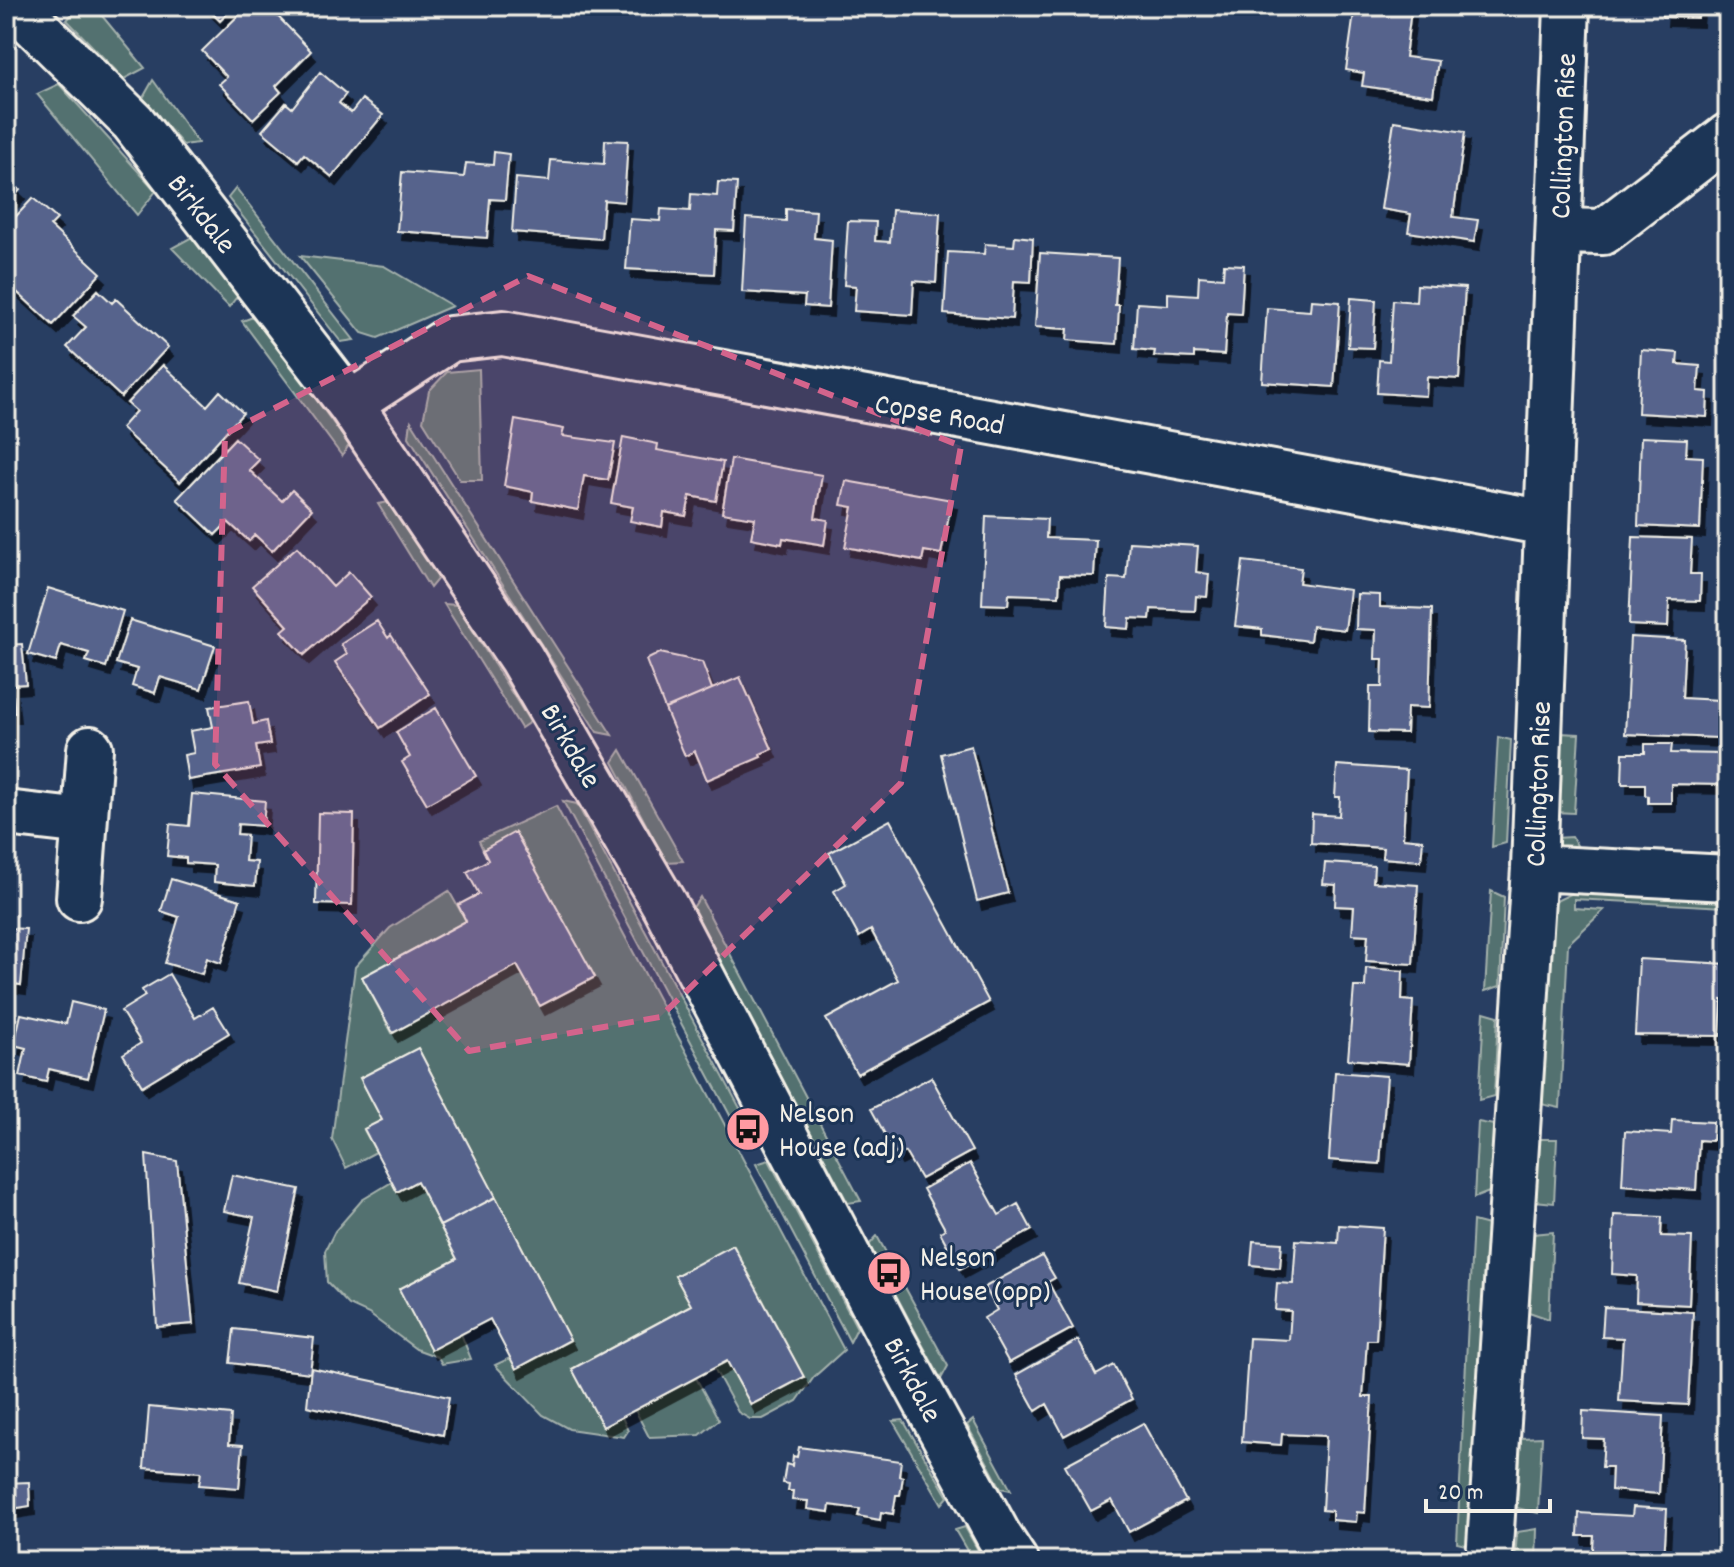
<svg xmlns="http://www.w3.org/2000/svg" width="1734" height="1567" viewBox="0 0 1734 1567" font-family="Dekko,sans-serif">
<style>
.green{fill:#53716f;stroke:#a4b1ac;stroke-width:2}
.building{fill:#56648c;stroke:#f4f1e8;stroke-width:2;filter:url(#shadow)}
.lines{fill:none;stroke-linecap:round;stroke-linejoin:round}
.minor-casing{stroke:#f4f1e8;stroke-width:50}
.minor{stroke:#1d3557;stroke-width:44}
.marked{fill:#d4648c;fill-opacity:0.2;stroke:#d4648c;stroke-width:6;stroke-dasharray:16 10;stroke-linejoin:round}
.labels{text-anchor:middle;stroke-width:6;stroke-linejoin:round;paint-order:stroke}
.street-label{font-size:30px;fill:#f4f1e8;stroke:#1d3557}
.poi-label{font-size:30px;fill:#f4f1e8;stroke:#1d3557;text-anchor:start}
</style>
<defs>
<filter id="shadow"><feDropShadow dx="5" dy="9" stdDeviation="0" flood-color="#0009"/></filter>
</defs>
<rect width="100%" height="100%" fill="#283e62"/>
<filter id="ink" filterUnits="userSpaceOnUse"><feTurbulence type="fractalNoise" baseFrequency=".0125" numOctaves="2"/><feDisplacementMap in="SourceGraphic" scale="16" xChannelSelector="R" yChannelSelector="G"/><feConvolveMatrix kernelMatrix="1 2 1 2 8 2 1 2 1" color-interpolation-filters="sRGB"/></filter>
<g filter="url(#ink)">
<path class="green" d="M79 6H94L145 68 124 79 67 20Z
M153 80 198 143 183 145 143 98Z
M59 84 156 191 137 215 37 94Z
M236 188 354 340 341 342 228 198Z
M192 237 239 294 229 307 172 248Z
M300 256 384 266 452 306 378 338 362 333Z
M256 316 349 445 342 456 242 321Z
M479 369 482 480H460L423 421 429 391 447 372Z
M411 421 612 735 597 732 409 437Z
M389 502 439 577 430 588 378 504Z
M444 604 457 605 530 722 521 728Z
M1559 733 1579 734 1574 813 1554 812Z
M1498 737 1511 740 1506 843 1492 847Z
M621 750 683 861 666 862 613 762Z
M563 801 577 804 741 1110 732 1119Z
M556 806 844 1350 814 1377 797 1401 763 1419H750L738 1412 714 1368 727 1361 751 1405 804 1377 734 1246 675 1276 691 1305 572 1369 603 1426 622 1417 628 1431 624 1437 569 1429 543 1415 495 1365 510 1358 516 1368 570 1340 418 1048 360 1078 382 1120 364 1130 376 1152 346 1168 332 1139 355 967 390 928 449 891 466 921 362 977 392 1033 517 965 540 1006 594 977 516 833 483 850 479 841Z
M1572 837 1578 847 1728 855V864L1561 849 1556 838Z
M1579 890 1724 900 1725 907 1574 899V908L1604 910 1568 944 1560 1108 1541 1104 1550 910 1558 900Z
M1491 891 1504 897 1500 986 1485 991Z
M700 897 861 1201 848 1203 692 909Z
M1484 1012 1498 1016 1494 1096 1479 1100Z
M1478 1122 1494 1125 1489 1192 1474 1198Z
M1539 1139H1557L1554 1203 1535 1201Z
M769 1160 857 1328 850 1342 756 1164Z
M417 1181 457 1259 400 1289 461 1334 471 1359 442 1364 438 1357 416 1349 369 1314 349 1305 327 1282 325 1251 335 1231 362 1200 392 1182 397 1192Z
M1473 1221 1488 1225 1470 1546 1457 1543Z
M1553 1232 1549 1319 1529 1312 1533 1234Z
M877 1236 948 1366 941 1379 869 1245Z
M696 1378 719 1420 700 1435 649 1437 635 1410Z
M903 1420 948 1497 942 1504 893 1421Z
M973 1420 1011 1490 1001 1488 967 1425Z
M1542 1437 1538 1513 1517 1508 1521 1438Z
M965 1527 984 1561H973L955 1530Z
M1537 1529 1536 1561H1515L1517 1532Z"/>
<path class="building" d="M205 6H235L220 21Z
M248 6H268L311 51 276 86 281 92 253 119 219 84 227 77 202 51Z
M1355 6H1383L1411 10 1405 57 1438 61 1433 96 1362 86 1364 73 1346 70Z
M1664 6H1699L1698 18 1663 17Z
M320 72 346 94 339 103 351 113 362 99 383 115 332 177 304 154 298 161 262 131 286 103 292 108Z
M1394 121 1465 132 1453 217 1478 220 1474 242 1408 232 1411 214 1381 209Z
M605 140 628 141 624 202 604 200 601 239 512 232 516 178 549 181 551 160 604 164Z
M494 152 509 154 505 200 490 199 487 238 397 231 402 172 464 177 466 163 493 165Z
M6 177 20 190 6 206Z
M718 182 737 183 734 231 716 230 714 274 626 269 630 219 660 221 661 209 690 211 691 194 717 196Z
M33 198 57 219 50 226 101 273 53 325 6 282V227Z
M786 209 816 211 814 238 832 240 828 308 804 306 805 296 742 292 746 218 786 221Z
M892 210 940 213 936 283 914 281 912 315 854 311 856 286 844 285 848 221 876 222 875 241 890 242Z
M1015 236 1033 238 1031 282 1014 281 1012 319 944 314 948 252 984 254 985 244 1014 246Z
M1040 253 1118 258 1115 305H1119L1117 344 1067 340 1068 329 1035 327Z
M1224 264 1244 265 1241 314 1227 313 1224 355 1194 353V358L1154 356 1155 351 1134 349 1137 303 1168 305V293L1198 295 1199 276 1223 278Z
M1417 285 1465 288 1459 379 1427 377 1426 396 1377 393 1379 360 1389 361 1393 300 1416 302Z
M98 290 112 303 116 299 168 347 121 397 67 347 86 327 73 316Z
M1351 298 1376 300 1373 348 1348 347Z
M1311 300 1340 302 1334 387 1262 382 1267 308 1310 311Z
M1641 350 1678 353 1677 364 1700 366 1698 391 1708 392 1707 417 1638 413Z
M163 365 207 406 220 391 243 413 180 482 121 428 136 411 127 403Z
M515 420 564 429 562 436 615 443 608 480 584 476 578 510 532 501 533 492 504 486Z
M623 437 658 444 657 450 723 462 716 501 690 496 686 516 664 512 662 527 630 521 633 507 611 503Z
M1641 437 1687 439 1686 456 1703 457 1700 529 1638 526Z
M235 438 259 460 249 470 282 501 292 490 312 509 272 551 255 535 249 541 228 522 215 535 177 499Z
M731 459 822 475 815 518 828 520 824 545 783 538 782 544 751 538 755 518 722 513Z
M846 481 952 500 941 554 924 551 922 561 845 547 853 507 841 505Z
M986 516 1047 519 1046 538 1096 540 1094 576 1060 575 1059 596 1009 594 1008 605 982 604Z
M1633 537 1692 539 1690 574H1701L1700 601 1669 600 1668 627 1629 625Z
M1129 542 1198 546 1196 572 1209 574 1207 597 1196 596 1195 611 1151 609 1150 619 1130 618 1129 629 1106 627 1109 578 1126 579Z
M297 547 333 587 349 572 371 597 304 655 282 631 288 626 252 586Z
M1243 561 1301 568 1299 583 1350 590 1345 630 1312 626 1310 641 1262 635V629L1235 626Z
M48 588 123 611 106 667 86 661 89 653 61 645 56 662 28 654Z
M1357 594 1380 595V607L1432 609 1429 708 1407 707 1406 733 1369 732 1370 687H1382L1383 659H1375L1376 630 1356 629Z
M130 620 215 646 201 689 160 677 155 693 132 686 137 669 116 663Z
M377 621 388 638 391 635 430 694 380 728 335 662 347 654 341 644Z
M1630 637 1685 640 1682 698 1720 700 1718 738 1625 734Z
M22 644 26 684 12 685 15 713H10L11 730H6V645Z
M660 653 702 662 712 689 665 709 646 660Z
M740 677 772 749 760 754 761 757 707 780 695 751 685 756 665 709Z
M249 701 253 724 266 721 270 744 256 746 260 768 188 780 184 755 194 753 190 731 213 727 209 707Z
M436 708 476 776 427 804 402 762 410 757 396 732Z
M1645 744H1672L1671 753 1725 754 1724 785 1671 784V803H1648V796L1645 795V784H1622L1623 753H1645Z
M971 746 1008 893 977 901 941 754Z
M1337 765 1407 770 1403 838 1423 840 1421 861 1382 858 1383 848 1311 843 1312 814 1339 816 1340 797H1335Z
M192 794 265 801 263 826 238 824 237 834 247 835 245 861 257 862 255 886 214 882 215 865 186 863V858L167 856 170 824 189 826Z
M318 813 354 814 352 905 316 904Z
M890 820 989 1002 857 1074 826 1019 898 980 871 930 859 937 834 891 846 884 829 853Z
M515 832 595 977 540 1006 517 965 393 1033 362 977 466 921 458 905 479 894 467 872 488 860 483 850Z
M1325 863 1374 866 1373 882 1418 885 1413 964 1366 961 1368 935 1352 934 1354 907 1335 906 1336 885 1323 884Z
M171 879 240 900 221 963 207 958 202 974 165 963 179 917 161 911Z
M6 928 26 929 21 985 6 983Z
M1639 959 1728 964V1001L1722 1000 1720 1036 1635 1035Z
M1366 968 1403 971 1402 1000 1413 1001 1409 1064 1348 1059 1354 987H1365Z
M169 974 195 1018 213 1007 229 1033 142 1086 123 1054 141 1043 121 1011 145 996 142 990Z
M71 1002 104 1010 88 1078 49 1069 46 1082 20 1076 26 1048 14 1045 21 1014 66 1024Z
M418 1048 496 1197 440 1226 417 1181 397 1192 364 1129 382 1120 360 1078Z
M1335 1072 1387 1076 1380 1164 1329 1160Z
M931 1077 972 1151 921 1179 905 1152 897 1156 871 1109Z
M1672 1120 1713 1122 1712 1141 1699 1140 1696 1190 1622 1185 1625 1131 1671 1134Z
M146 1155 177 1161 193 1324 157 1327Z
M970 1163 999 1215 1018 1204 1032 1230 960 1269 940 1232 945 1229 923 1189Z
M232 1175 299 1189 277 1291 239 1283 254 1217 224 1211Z
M496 1197 570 1340 516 1369 490 1319 431 1350 399 1289 457 1259 440 1226Z
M1614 1215 1662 1217 1661 1236 1692 1237 1689 1305 1636 1302 1637 1276 1612 1274Z
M1339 1225 1383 1228 1376 1340H1367L1363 1397H1372L1365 1513 1357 1512 1356 1522 1332 1520V1511L1322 1510 1326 1436 1282 1434 1281 1445 1242 1442 1249 1338 1289 1340 1291 1311 1275 1310 1277 1283 1293 1284 1296 1240 1338 1243Z
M1253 1241 1282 1243 1280 1268 1251 1265Z
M733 1245 804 1377 751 1405 727 1361 603 1427 572 1369 691 1305 675 1276Z
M1042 1256 1055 1278 1048 1282 1073 1328 1009 1363 984 1318 997 1310 985 1287Z
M1604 1307 1693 1312 1688 1405 1619 1401 1623 1338 1602 1337Z
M234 1329 314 1338 310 1373 230 1363Z
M1078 1340 1096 1375 1114 1365 1132 1399 1064 1436 1047 1404 1036 1411 1016 1375Z
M311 1368 449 1397 443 1435 307 1406Z
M149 1407 231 1415 229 1444 243 1445 239 1488 199 1485 201 1472 144 1468Z
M1583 1411 1663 1416 1659 1494 1611 1490 1612 1467H1602L1604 1439 1582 1438Z
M1143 1423 1186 1501 1129 1532 1112 1500 1091 1511 1065 1465Z
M799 1447 901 1461 899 1476 903 1477 900 1495H896L893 1514 881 1512 880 1520 858 1516 860 1509 830 1505 829 1512 807 1509 808 1501 792 1500 793 1491H788L789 1484 783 1483 786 1464 792 1466 793 1456 797 1457Z
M29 1482 30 1506 6 1510V1483Z
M1633 1507 1667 1509 1664 1561H1592L1594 1536H1578L1579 1513 1632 1516Z
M268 1555 317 1561H267Z"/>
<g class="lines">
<g class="minor-casing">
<path id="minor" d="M15 6 133 122 350 404 521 658 665 906 890 1336 998 1535 1015 1561
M1559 231 1603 232 1728 136
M350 404 450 339 503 333 1547 523
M6 813 84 822
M1534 868 1728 878
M79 898 90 749
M1489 1561 1534 868 1567 6"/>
</g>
<use href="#minor" class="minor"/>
</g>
</g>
<path class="marked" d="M528 276 961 446 901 783 660 1017 469 1051 215 764 225 434Z"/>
<defs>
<g id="bus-disc" transform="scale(2.3)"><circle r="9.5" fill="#ff9aa2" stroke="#1d3557"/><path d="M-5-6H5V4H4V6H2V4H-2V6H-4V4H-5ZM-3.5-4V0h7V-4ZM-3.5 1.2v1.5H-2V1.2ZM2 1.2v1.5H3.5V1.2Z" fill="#111"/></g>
</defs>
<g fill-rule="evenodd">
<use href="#bus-disc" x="748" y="1129"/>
<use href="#bus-disc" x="889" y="1273"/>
</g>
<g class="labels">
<g class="street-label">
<text transform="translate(1562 136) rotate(-88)" y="10">Collington Rise</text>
<text transform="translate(203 213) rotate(52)" y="10">Birkdale</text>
<text transform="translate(940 413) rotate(10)" y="10">Copse Road</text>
<text transform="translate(572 745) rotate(60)" y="10">Birkdale</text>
<text transform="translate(1537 784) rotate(-88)" y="10">Collington Rise</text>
<text transform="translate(914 1379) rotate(62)" y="10">Birkdale</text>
</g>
<g class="poi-label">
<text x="779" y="1122">Nelson<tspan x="779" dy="34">House (adj)</tspan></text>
<text x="920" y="1266">Nelson<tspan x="920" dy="34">House (opp)</tspan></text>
</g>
</g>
<rect width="1734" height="1567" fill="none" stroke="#1d3557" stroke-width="32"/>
<rect x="16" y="16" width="1702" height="1535" fill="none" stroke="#f4f1e8" stroke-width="3" filter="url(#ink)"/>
<path d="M1426 1499v12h124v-12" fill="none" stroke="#f4f1e8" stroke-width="4"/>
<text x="1438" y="1499" font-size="24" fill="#f4f1e8" stroke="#1d3557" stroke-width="6" paint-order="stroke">20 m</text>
</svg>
